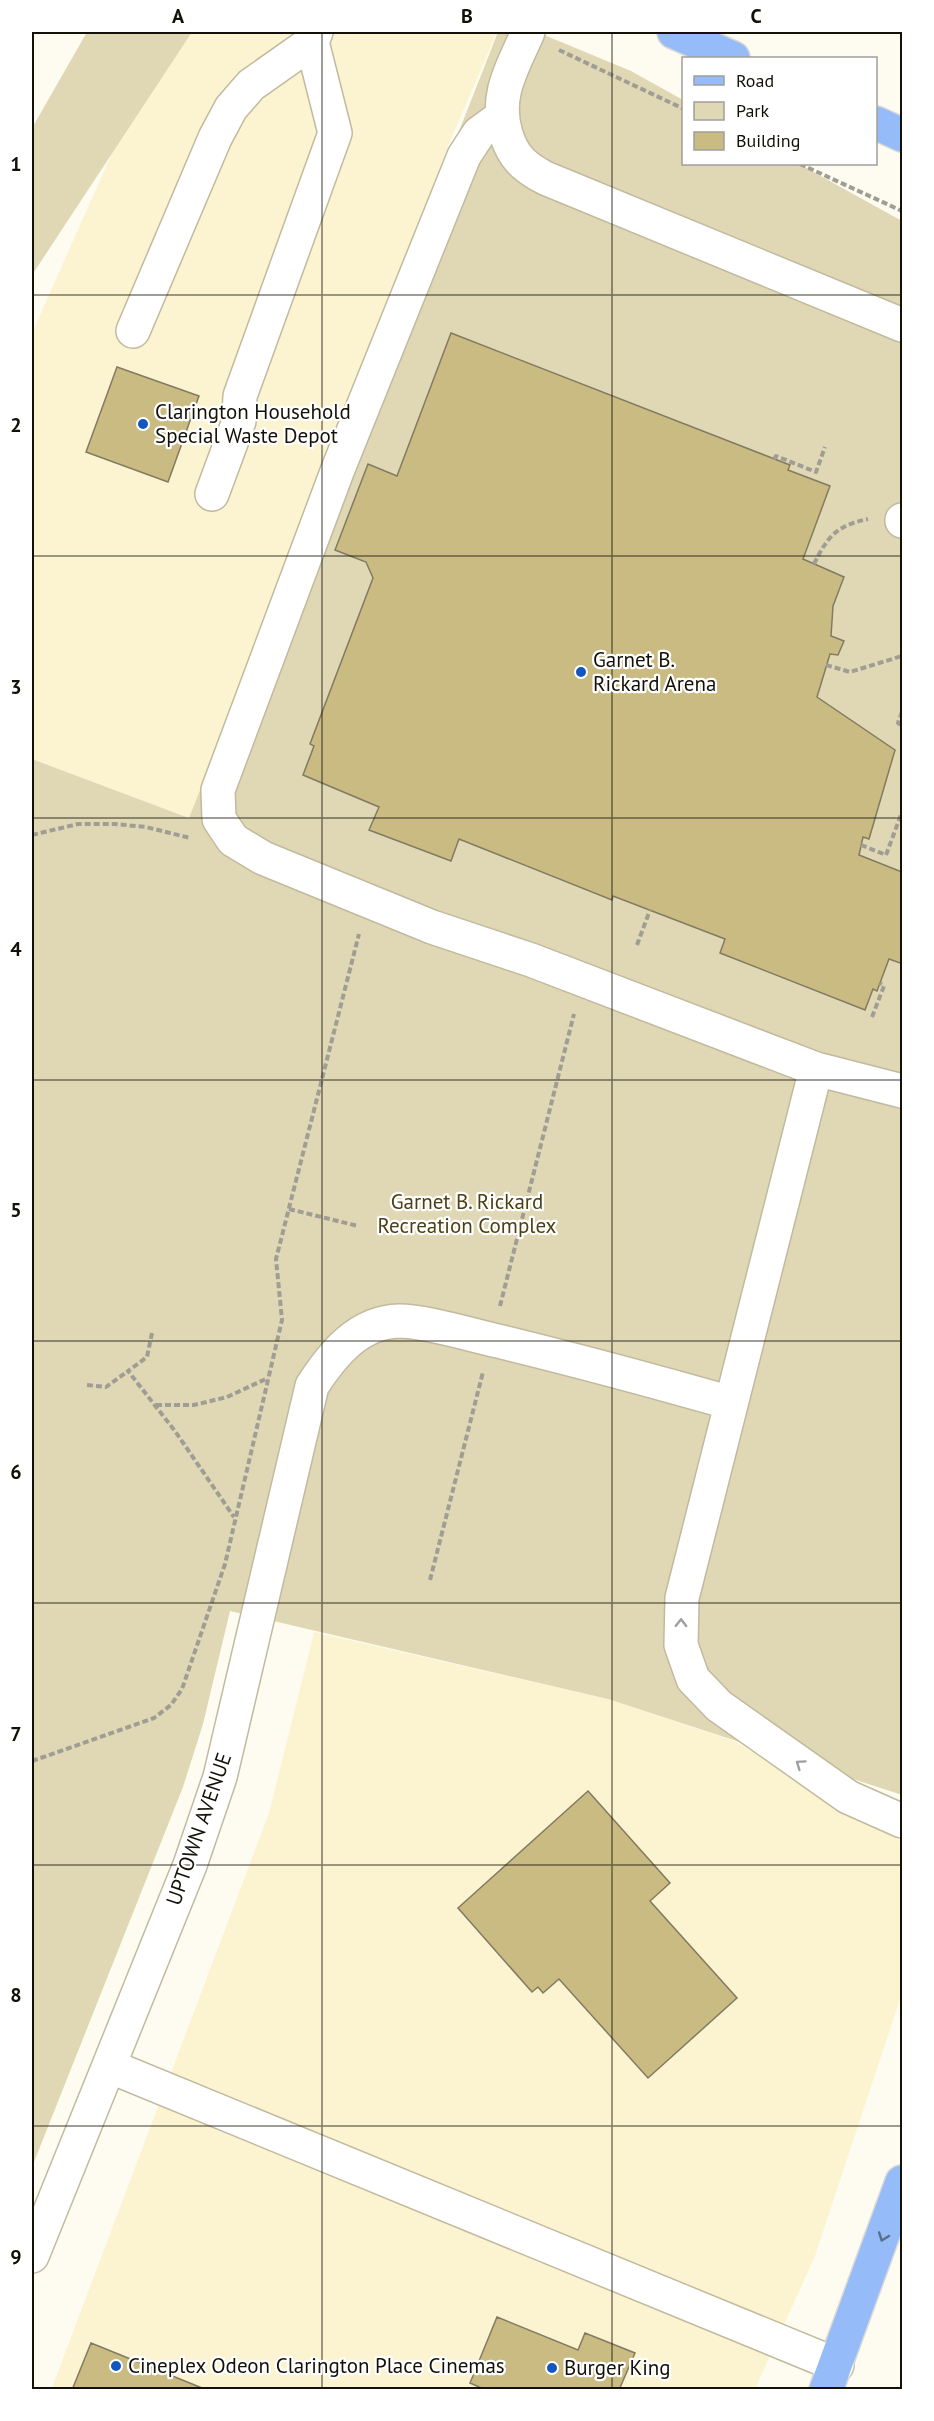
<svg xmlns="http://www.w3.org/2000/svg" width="934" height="2421" viewBox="0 0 934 2421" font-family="'PT Sans',sans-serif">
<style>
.built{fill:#fcf3d0}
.green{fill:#e0d7b4}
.building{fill:#cabb82;stroke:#827b62;stroke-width:1.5}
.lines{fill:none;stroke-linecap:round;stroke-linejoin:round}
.minor-casing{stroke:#c1ba9f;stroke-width:36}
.major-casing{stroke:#d9d9d7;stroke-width:36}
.path{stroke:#a09e94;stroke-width:4;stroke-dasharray:6 3;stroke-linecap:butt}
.minor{stroke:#fff;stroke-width:33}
.major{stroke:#95bbf8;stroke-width:33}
.oneway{stroke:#a09f9c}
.oneway2{stroke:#5a6e8c}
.grid{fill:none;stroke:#121007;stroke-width:1.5;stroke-opacity:0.55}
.poi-dot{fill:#1256c1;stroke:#fff;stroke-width:2}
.labels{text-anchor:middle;stroke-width:4.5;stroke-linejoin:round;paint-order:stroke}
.poi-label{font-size:21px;fill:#121007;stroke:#fff;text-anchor:start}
.park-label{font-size:21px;fill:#4b4012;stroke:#fff}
.street-label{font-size:21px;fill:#121007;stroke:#fff}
.neatline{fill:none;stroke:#121007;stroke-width:2}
.grid-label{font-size:20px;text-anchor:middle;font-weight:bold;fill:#121007}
</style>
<rect width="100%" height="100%" fill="#fefcf0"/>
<path class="built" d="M192 32H497L448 146 189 818 32 759V333L113 151Z
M314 1632 608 1699 734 1741 902 1842V1993L815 2256 755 2389 51 2390 269 1813Z"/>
<path class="green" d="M87 32H192L32 275V128Z
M498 32H537L631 71 683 100 684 164H799L902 221V1795L608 1699 230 1611 203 1724 183 1787 32 2167V759L189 818Z"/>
<path class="building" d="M451 333 790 465 788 470 830 486 803 559 844 577 833 606 831 636 844 641 838 655 830 654 817 697 895 750 869 839 863 837 859 855 902 872V961L900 963 889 959 877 991 873 989 865 1010 720 953 725 939 613 896 612 900 459 839 451 861 369 830 379 807 303 775 314 746 310 744 373 578 366 562 335 550 368 464 397 476Z
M117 367 199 396 168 482 86 452Z
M588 1791 670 1883 650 1901 737 1998 648 2078 559 1979 543 1993 538 1987 532 1992 458 1908Z
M497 2317 578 2350 585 2333 635 2353 619 2390H486L470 2383Z
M91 2343 207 2390H72Z"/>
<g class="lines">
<g class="minor-casing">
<path id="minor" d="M528 32C513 67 494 95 506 134 513 157 524 167 545 178L902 325
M501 117 479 133 464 156 338 469 218 790 219 819 233 840 263 858 432 927 531 960 816 1069 902 1091
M133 331 215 138 231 108 251 85 312 42 316 32
M212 494 239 421 240 396 335 133 312 42
M902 520V521
M816 1069 682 1598 681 1645 693 1679 719 1706 848 1797 902 1821
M109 2066 837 2365
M32 2256 190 1865 220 1777 312 1386C332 1355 358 1322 399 1321 426 1321 471 1335 498 1341 576 1360 654 1381 731 1403"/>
</g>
<g class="major-casing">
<path id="major" d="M674 32 733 58
M876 123 902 135
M826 2390 902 2182"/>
</g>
<path class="path" d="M559 50 684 109
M800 164 902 211
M774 459 776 456 816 472 825 447
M814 564C828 536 836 526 868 519
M826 665 850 672 902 656
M902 712 898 723 902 726
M32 835 78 824H115L146 827 190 838
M861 845 886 855 902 812
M637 945 650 910
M872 1017 884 986 880 983
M289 1209 358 1226
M500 1306 574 1014
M152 1333 147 1357 128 1371 175 1431 234 1517
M87 1385 106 1387 128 1371
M156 1405H194L227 1397 268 1378
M430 1580 483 1372
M32 1761 154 1718 171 1705 182 1689 225 1564 282 1320 276 1259 359 934"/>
<use href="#minor" class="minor"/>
<use href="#major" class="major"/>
</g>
<defs><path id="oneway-chevron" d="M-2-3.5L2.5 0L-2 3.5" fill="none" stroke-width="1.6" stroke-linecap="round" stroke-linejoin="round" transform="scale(1.5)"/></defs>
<g class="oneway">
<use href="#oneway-chevron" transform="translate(681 1623) rotate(-89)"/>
<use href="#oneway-chevron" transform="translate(800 1764) rotate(-145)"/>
</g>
<use class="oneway2" href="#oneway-chevron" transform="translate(883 2237) rotate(110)"/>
<path class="grid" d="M322 32V2390M612 32V2390M32 295H902M32 556H902M32 818H902M32 1080H902M32 1341H902M32 1603H902M32 1865H902M32 2126H902"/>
<g class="poi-dot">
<circle cx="143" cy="424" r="6"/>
<circle cx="581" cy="672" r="6"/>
<circle cx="116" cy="2366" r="6"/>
<circle cx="552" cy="2368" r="6"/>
</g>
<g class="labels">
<g class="poi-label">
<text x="155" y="419">Clarington Household<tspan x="155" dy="24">Special Waste Depot</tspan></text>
<text x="593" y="667">Garnet B.<tspan x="593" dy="24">Rickard Arena</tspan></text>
<text x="128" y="2373">Cineplex Odeon Clarington Place Cinemas</text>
<text x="564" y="2375">Burger King</text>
</g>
<g class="park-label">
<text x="467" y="1209">Garnet B. Rickard<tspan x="467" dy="24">Recreation Complex</tspan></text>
</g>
<g class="street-label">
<text transform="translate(199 1829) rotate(-71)" y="7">UPTOWN AVENUE</text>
</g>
</g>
<rect width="934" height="2421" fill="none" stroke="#ffffff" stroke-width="66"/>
<rect x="682" y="57" width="195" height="108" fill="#ffffff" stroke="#a09f9c" stroke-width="1.5"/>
<rect x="694" y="76" width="30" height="9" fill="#95bbf8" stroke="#a09f9c" stroke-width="1.5"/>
<text x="736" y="87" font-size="18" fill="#121007">Road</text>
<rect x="694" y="102" width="30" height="18" fill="#e0d7b4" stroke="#a09f9c" stroke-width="1.5"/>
<text x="736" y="117" font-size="18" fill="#121007">Park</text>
<rect x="694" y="132" width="30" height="18" fill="#cabb82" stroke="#a09f9c" stroke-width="1.5"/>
<text x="736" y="147" font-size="18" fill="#121007">Building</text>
<rect x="33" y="33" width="868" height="2355" class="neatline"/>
<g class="grid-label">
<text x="178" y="23">A</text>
<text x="467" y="23">B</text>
<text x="756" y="23">C</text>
<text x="16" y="171">1</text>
<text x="16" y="432">2</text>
<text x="16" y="694">3</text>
<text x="16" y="956">4</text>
<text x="16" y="1217">5</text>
<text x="16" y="1479">6</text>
<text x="16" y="1741">7</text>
<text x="16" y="2002">8</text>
<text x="16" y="2264">9</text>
</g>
</svg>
